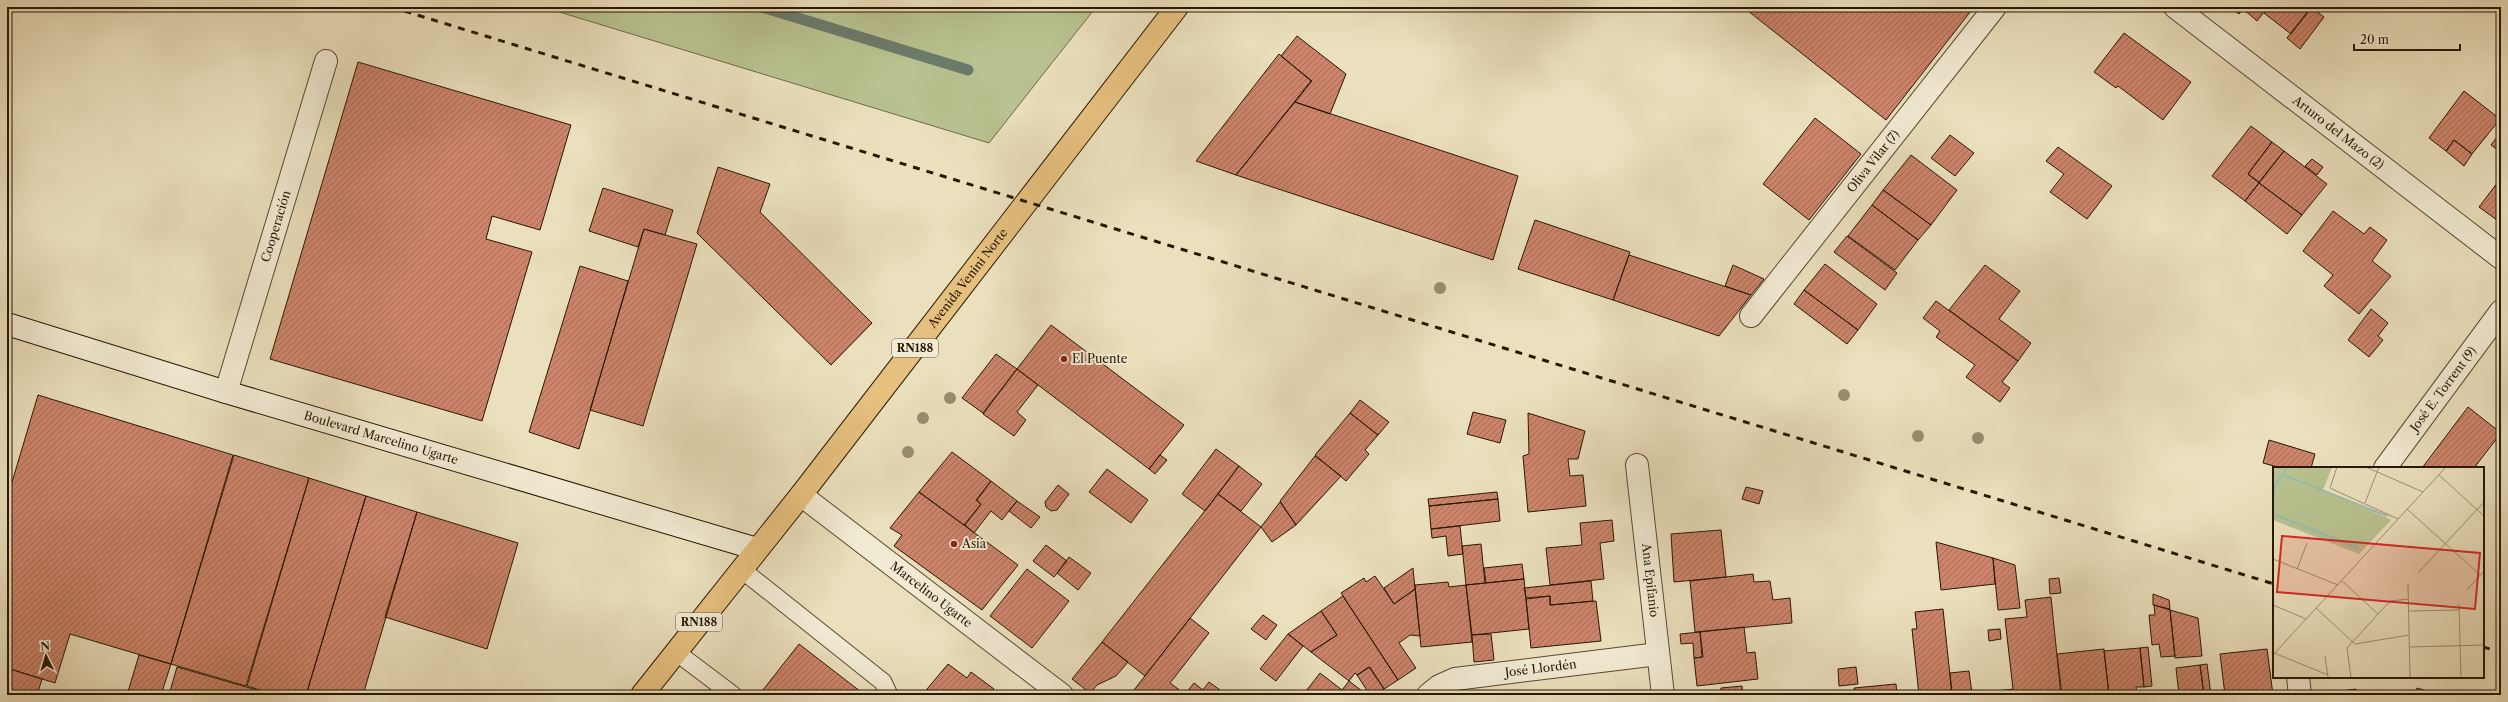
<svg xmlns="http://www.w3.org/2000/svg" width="2508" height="702" viewBox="0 0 2508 702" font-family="'Libre Caslon Text',serif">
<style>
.grass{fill:#b8c290;stroke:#706c49}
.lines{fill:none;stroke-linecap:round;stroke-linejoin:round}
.stream{stroke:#6b7b6b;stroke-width:11}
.building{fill:url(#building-hatch);stroke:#271702}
.lane-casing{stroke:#584931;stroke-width:19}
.street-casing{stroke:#584931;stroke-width:24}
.secondary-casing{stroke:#271702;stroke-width:24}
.highway-casing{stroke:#271702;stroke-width:24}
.lane{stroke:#f2ebd4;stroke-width:17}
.street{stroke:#f2ebd4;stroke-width:22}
.secondary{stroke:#f2ebd4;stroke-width:22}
.highway{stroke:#e6c07e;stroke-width:22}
.rail{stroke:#271702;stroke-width:3;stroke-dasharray:7 7;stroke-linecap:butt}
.tree{fill:#978e6e}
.poi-dot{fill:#8f2418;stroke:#f2ebd4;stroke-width:1.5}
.labels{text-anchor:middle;stroke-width:4;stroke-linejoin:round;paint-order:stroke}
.shield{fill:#f2ebd4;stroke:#645741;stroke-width:1}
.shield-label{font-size:11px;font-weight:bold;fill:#271702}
.street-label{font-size:12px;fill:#271702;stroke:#f2ebd4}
.poi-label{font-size:12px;fill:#271702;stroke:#f2ebd4;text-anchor:start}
.inset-river{fill:none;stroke:#98bdb1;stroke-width:2}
.inset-road{fill:none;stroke:#9d9072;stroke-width:1}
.view{fill:#d62828;fill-opacity:0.15;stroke:#d62828;stroke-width:2}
.inset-edge{fill:none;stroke:#271702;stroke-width:2}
</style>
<defs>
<pattern id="building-hatch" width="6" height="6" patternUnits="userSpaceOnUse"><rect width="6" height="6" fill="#cd846b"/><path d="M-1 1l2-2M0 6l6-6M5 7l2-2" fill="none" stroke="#a66b56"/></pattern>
</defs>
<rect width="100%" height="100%" fill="#ebe0bd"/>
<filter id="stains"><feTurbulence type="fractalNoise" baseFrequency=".005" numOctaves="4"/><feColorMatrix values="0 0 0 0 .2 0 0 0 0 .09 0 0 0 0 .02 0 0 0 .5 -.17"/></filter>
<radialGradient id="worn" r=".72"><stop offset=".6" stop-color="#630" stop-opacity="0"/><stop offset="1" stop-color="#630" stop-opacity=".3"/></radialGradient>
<path class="grass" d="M543 7H1096L989 143Z"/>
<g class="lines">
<path class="stream" d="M762 7 968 70"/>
</g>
<path class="building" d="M1743 7H1974L1886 120Z
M2230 7H2244L2239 14Z
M2244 7H2268L2257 21 2243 9Z
M2268 7H2312L2291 34 2264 13Z
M2311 7 2324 17 2300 49 2287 38Z
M2124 33 2191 82 2163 120 2118 86 2116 88 2094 72Z
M1297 36 1346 74 1330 114 1295 102 1312 81 1281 56Z
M1279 54 1311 81 1236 175 1196 161Z
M358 62 571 125 540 230 492 216 486 239 532 252 482 421 270 359Z
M2464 91 2500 119 2472 154 2454 140 2446 151 2429 138Z
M1295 102 1518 176 1493 260 1236 175Z
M1815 118 1861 154 1809 220 1763 184Z
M2251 126 2272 142 2248 174 2259 183 2245 201 2212 176Z
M2501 132V152L2491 145Z
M1950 135 1974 153 1955 176 1931 158Z
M2454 140 2472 154 2464 166 2446 151Z
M2272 142 2284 151 2259 182 2248 174Z
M2058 147 2112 186 2087 219 2050 192 2064 174 2046 161Z
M2284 151 2327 184 2302 215 2259 183Z
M1911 155 1957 190 1931 225 1883 190Z
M2312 159 2323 167 2317 175 2305 166Z
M718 167 770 184 760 212 872 323 831 365 697 233Z
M2501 178V223L2479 207Z
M2259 183 2302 215 2287 234 2245 201Z
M603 188 673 210 665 235 644 229 638 247 589 231Z
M1883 190 1931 225 1918 240 1872 205Z
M1872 205 1918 240 1895 270 1848 236Z
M2333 211 2364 234 2370 227 2387 240 2372 261 2391 276 2359 314 2324 286 2333 275 2303 251Z
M1535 220 1630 252 1613 300 1518 269Z
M644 229 697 244 643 426 590 410Z
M1847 236 1897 273 1885 290 1834 252Z
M1629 255 1751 295 1719 336 1613 300Z
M1825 264 1877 304 1858 330 1804 290Z
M1733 265 1764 279 1751 295 1725 286Z
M1985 265 2020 291 1999 319 2031 343 2018 361 1949 310Z
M580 266 628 281 579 449 529 432Z
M1804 290 1858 330 1847 344 1794 304Z
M1936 301 2018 361 2002 382 2010 388 2000 402 1966 377 1975 365 1936 337 1940 331 1923 318Z
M2371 309 2388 323 2378 336 2383 340 2369 357 2348 340Z
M1051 325 1184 425 1149 469 1017 369Z
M996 354 1017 369 983 413 962 398Z
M1017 369 1038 385 1017 412 1026 420 1014 436 983 414Z
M38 395 233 455 171 664 70 634 55 683 7 668V499Z
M1360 400 1389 422 1378 435 1350 413Z
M2468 407 2501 433 2474 468H2422Z
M1473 412 1506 420 1500 443 1467 434Z
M1350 413 1378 435 1365 450 1369 454 1346 481 1315 455Z
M1528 413 1585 431 1578 459H1568L1570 476 1583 475 1586 506 1528 512 1523 456 1529 454Z
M2269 440 2315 454 2311 468H2281L2263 463Z
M1216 449 1239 466 1205 511 1182 494Z
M952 452 991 481 976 500 981 504 964 525 919 492Z
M234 455 309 478 246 686 171 664Z
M1160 455 1167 460 1155 474 1149 469Z
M1315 456 1341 476 1296 525 1280 501Z
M1239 466 1262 484 1241 511 1218 494Z
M1107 469 1148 500 1131 523 1089 492Z
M309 478 366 496 306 695H276L247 686Z
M991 481 1017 501 1002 520 991 511 974 533 965 525 981 504 977 500Z
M1058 485 1069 494 1057 510 1051 511 1046 507 1045 502Z
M1746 487 1763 491 1759 504 1742 499Z
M919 492 1018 565 982 610 894 546 902 535 890 528Z
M1497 492 1498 499 1429 506 1428 499Z
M1218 494 1261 527 1145 676 1102 642Z
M366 496 417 512 363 695H306Z
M1498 499 1500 521 1431 529 1429 506Z
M1017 501 1040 517 1031 528 1009 511Z
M1280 502 1296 525 1272 542 1261 527Z
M417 512 518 543 487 649 385 617Z
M1612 520 1614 541 1600 543 1604 579 1550 585 1546 548 1582 545 1580 523Z
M1460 526 1463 554 1448 556 1446 536 1432 538 1431 529Z
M1721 530 1726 577 1674 582 1671 534Z
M1936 542 1993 558 1995 584 1941 590Z
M1481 544 1485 583 1466 585 1462 546Z
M1046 545 1067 561 1054 577 1033 561Z
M1069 557 1091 573 1078 590 1057 573Z
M1993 558 2015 565 2020 608 1998 610Z
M1522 564 1524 579 1486 583 1484 568Z
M1413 568 1415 589 1394 604 1384 588Z
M1027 569 1069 601 1032 648 990 616Z
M1753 574 1754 582 1770 581 1773 600 1790 598 1792 623 1695 632 1690 581Z
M1375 576 1394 604 1415 589 1420 636 1410 635 1399 643 1416 668 1398 680 1341 593 1364 578 1366 582Z
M2059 578 2061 593 2050 594 2049 579Z
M1524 579 1529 629 1472 635 1466 585Z
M1591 581 1593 601 1550 605V596L1526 598 1524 588Z
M1448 582 1449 587 1466 585 1472 642 1421 647 1415 585Z
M2153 594 2169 600 2170 609 2153 605Z
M1343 596 1398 680 1384 689 1370 667 1357 675 1355 673 1349 681 1311 652 1337 635 1321 611Z
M1550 596V605L1596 601 1601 641 1531 648 1526 599Z
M2051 597 2061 695H2007L2006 690 2013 689 2005 619 2027 617 2025 600Z
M2154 605 2170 610 2175 656 2161 657 2159 644 2152 645 2149 615H2155Z
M1943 609 1952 695H1919L1912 629H1917L1915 612Z
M2170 610 2198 618 2202 656 2175 658Z
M1321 611 1337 635 1311 652 1288 634Z
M1263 615 1277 625 1266 640 1251 629Z
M1190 618 1209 633 1170 683 1185 694 1194 683 1203 690 1199 695H1140L1134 690Z
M1744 627 1747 653 1755 652 1758 679 1697 686 1694 658 1703 657 1700 632Z
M2000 629 2001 639 1989 641 1988 630Z
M1700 632 1702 657 1694 658 1693 643 1681 644 1680 634Z
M1288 634 1303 646 1276 681 1260 669Z
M1491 634 1494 660 1474 662 1472 635Z
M1102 642 1128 662 1116 676 1097 685 1090 693 1072 679Z
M799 644 865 695H759Z
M2148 647 2152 686 2144 687 2140 648Z
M2140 648 2144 687H2136L2137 695H2109L2104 651Z
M2104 649 2109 695H2062L2057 654Z
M2267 649 2273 695H2225L2220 654Z
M139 655 171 664 161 695H127Z
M948 664 967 678 971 672 994 689 989 695H922Z
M2207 664 2211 695H2204L2200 665Z
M2200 665 2204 695H2179L2176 668Z
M177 667 274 695H169Z
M1369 667 1384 689 1374 695H1370L1357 675Z
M1856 667 1858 684 1839 686 1838 669Z
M7 668 42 679 37 695H7Z
M1969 671 1972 693 2006 690 2007 695H1952L1950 673Z
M1320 673 1342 690 1349 681 1367 695H1303Z
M1209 682 1227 695H1199Z
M1896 684 1897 695H1855L1854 688Z
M1742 686 1743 695H1692L1721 692V688Z
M2417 688 2441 695H2415Z
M2356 689 2357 695H2326V693Z"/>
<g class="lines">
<g class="lane-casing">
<path id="lane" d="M741 569 883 682 889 695
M676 652 733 695"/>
</g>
<g class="street-casing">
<g id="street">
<path id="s1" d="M2175 7 2501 258"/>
<path id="s2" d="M1751 316 1995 7"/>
<path id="s3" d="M226 392 326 61"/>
<path id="s4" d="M1637 465 1663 695"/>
<path id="s5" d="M2385 468 2501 311"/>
<path id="s6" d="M801 495 1062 695"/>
<path d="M2298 677 2300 695"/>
<path id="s7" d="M1428 695 1439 686 1455 679 1658 654"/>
</g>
</g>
<g class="secondary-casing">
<g id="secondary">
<path id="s8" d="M7 324 226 392 757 549"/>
</g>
</g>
<g class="highway-casing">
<g id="highway">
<path id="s9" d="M642 695 801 495 1177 7"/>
</g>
</g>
<use href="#lane" class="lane"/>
<use href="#street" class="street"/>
<use href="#secondary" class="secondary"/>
<use href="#highway" class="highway"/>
<path class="rail" d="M391 7 2274 584
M2483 647 2501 652"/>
</g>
<g class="tree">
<circle cx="1440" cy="288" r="6"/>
<circle cx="1844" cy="395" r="6"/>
<circle cx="950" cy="398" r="6"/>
<circle cx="923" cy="418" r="6"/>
<circle cx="1918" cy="436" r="6"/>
<circle cx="1978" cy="438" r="6"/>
<circle cx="908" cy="452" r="6"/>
</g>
<g class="poi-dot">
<circle cx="1064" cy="359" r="4"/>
<circle cx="954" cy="544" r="4"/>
</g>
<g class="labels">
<g class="shield">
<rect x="892" y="339" width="46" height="18" rx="3"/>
<rect x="676" y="613" width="46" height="18" rx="3"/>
</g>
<g class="shield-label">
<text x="915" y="352">RN188</text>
<text x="699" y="626">RN188</text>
</g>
<g class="street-label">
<text dy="4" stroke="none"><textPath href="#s1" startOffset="206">Arturo del Mazo (2)</textPath></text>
<text dy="4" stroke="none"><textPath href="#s2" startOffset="197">Oliva Vilar (7)</textPath></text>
<text dy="4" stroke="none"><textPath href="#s3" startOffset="173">Cooperación</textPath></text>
<text dy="4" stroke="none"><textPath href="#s9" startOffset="529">Avenida Venini Norte</textPath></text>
<text dy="4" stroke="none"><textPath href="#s5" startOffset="98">José E. Torrent (9)</textPath></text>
<text dy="4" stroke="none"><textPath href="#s8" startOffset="391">Boulevard Marcelino Ugarte</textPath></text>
<text dy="4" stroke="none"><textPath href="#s4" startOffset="116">Ana Epifanio</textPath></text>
<text dy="4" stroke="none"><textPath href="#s6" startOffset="164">Marcelino Ugarte</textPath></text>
<text dy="4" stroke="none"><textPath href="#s7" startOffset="118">José Llordén</textPath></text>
</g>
<g class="poi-label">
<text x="1072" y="363">El Puente</text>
<text x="962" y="548">Asia</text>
</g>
</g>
<g transform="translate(2273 467)">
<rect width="211" height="211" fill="#ebe0bd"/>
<path d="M0 0H59L50 23 118 53 86 87 0 53Z" fill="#b8c290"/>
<path class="inset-river" d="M11 8 114 49M0 36 2 19 14 0M0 39V55M0 47 85 81"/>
<path class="inset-road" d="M64 0 57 21 59 22 125 52M93 0 150 25M166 8 211 49M92 36 106 0M134 42 207 108M0 92 65 118M24 102 34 76M145 106 211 35M69 114 105 147M135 117 137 211M194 123 211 104M186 137 188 211M0 138 33 152M43 141 82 177 136 168M136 144 186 143M137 180 211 178M1 186 55 208M0 188 173 0M52 189 55 210M78 211 74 181 117 134 135 132"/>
<path class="view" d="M9 69 207 86 202 142 4 125Z"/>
<rect width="211" height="211" class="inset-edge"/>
</g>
<rect width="2508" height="702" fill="none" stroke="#ebe0bd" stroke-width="24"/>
<rect x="8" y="8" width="2492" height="686" fill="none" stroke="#271702" stroke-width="2"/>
<rect x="12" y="12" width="2484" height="678" fill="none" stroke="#271702"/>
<g transform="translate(46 656) rotate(355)" stroke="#f2ebd4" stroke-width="3" paint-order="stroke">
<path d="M0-3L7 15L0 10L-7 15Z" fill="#271702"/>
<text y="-6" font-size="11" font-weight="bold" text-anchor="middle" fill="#271702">N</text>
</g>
<path d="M2354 44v6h106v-6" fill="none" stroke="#271702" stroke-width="2"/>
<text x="2360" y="44" font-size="12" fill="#271702" stroke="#f2ebd4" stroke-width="3" paint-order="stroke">20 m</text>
<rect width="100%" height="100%" filter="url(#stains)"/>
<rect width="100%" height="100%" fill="url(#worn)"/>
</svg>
